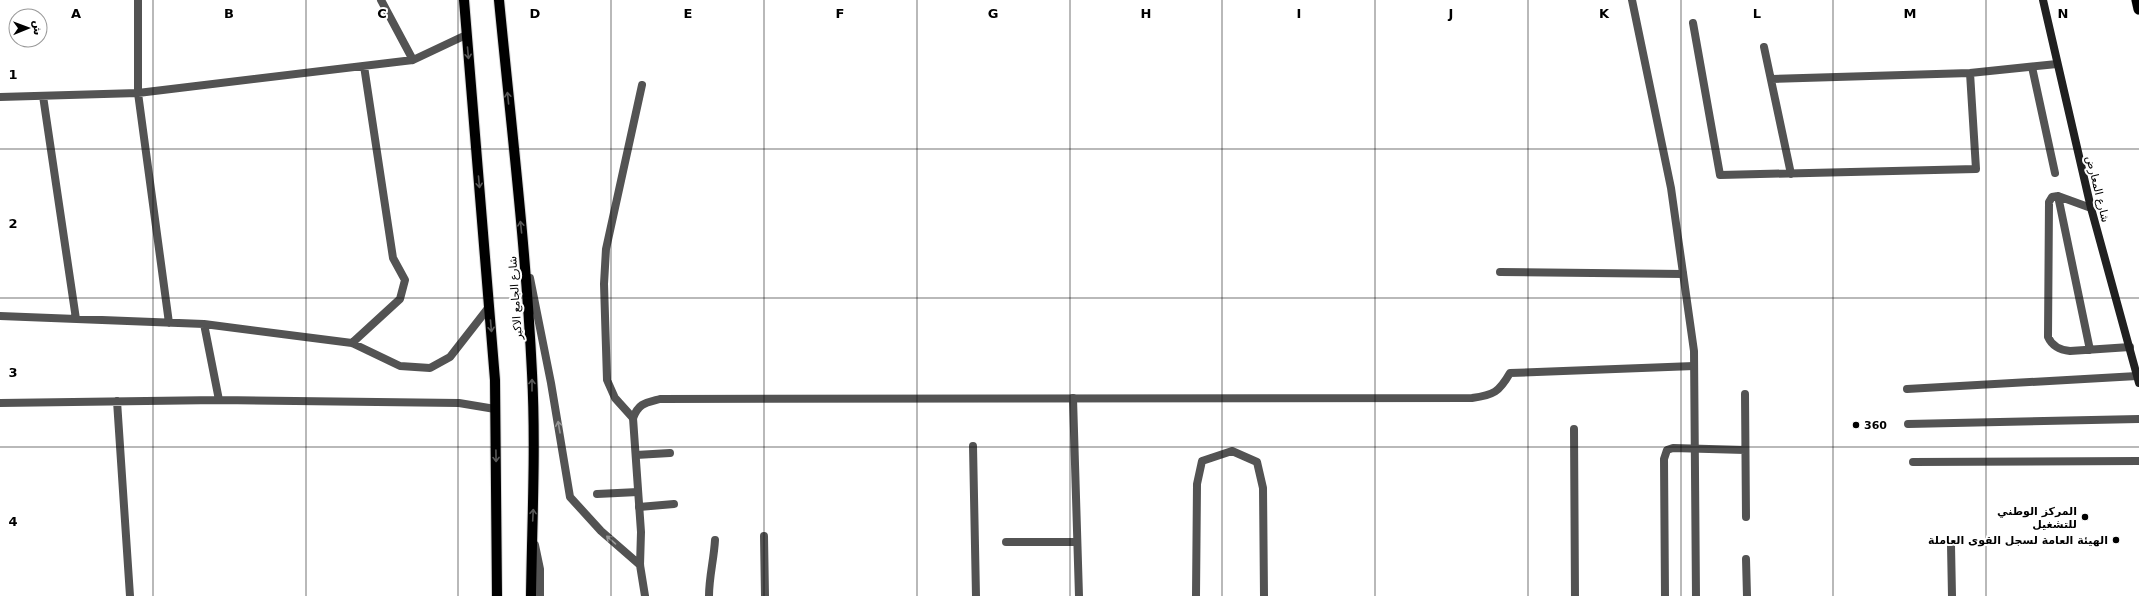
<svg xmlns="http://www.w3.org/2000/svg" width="2139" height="596" viewBox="0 0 2139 596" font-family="'DejaVu Sans','Noto Sans Arabic',sans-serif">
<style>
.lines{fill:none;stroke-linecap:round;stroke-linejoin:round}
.primary-casing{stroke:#dbdbdb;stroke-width:12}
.trunk-casing{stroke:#dbdbdb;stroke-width:12}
.service{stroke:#535353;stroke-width:8}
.minor{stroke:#535353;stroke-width:8}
.tertiary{stroke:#535353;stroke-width:8}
.secondary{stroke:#202020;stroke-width:8}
.primary{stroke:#000;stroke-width:10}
.trunk{stroke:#000;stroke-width:11}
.oneway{stroke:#595959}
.oneway2{stroke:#989898}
.grid{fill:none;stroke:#000;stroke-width:1;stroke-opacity:0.55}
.poi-dot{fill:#000;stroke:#fff;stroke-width:1.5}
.labels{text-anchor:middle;stroke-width:4;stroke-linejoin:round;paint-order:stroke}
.street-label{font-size:11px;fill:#000;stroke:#fff}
.poi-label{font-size:11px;font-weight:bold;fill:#000;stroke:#fff;text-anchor:end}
.grid-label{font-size:13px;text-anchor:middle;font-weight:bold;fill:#000;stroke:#fff;stroke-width:4;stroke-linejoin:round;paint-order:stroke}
</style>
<rect width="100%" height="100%" fill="#fff"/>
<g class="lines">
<g class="primary-casing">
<path id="primary" d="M464 0 495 380 497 596
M499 0C511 124 526 248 532 373 536 447 532 522 531 596"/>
</g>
<g class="trunk-casing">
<path id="trunk" d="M2137 0 2139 9"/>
</g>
<path class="service" d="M138 0V93L169 323
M381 0 413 60
M2032 67 2055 173
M43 96 76 319
M0 97 138 93 413 60 466 35
M2058 196 2090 350
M2091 208 2058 196 2052 197 2049 202 2048 337C2052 346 2060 350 2070 351L2130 347
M1500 272 1683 274
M0 316 204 324 352 343 400 366 430 368 450 357 489 307
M204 324 219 400
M352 343 400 299 405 280 393 258 364 66
M1907 389 2137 376
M1745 394 1746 517
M1073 398 1079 596
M117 401 130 596
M0 403 219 400 459 403 495 409
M633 418 615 398 607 380 604 284 606 249 642 85
M1908 424 2139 419
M1574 429 1575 596
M973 446 976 596
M636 455 670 453
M1913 462 2139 461
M597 494 638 492
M639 507 674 504
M764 536 765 596
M1006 542H1077
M1951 545 1952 596
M1746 559 1747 596
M709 596C709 577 714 559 715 540
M1196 596 1197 484 1202 461 1232 451 1257 462 1263 488 1264 596
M1665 596 1664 459 1667 450 1673 448 1745 450"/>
<path class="minor" d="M1693 23 1720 175 1976 169 1970 73
M1764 47 1791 174
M1772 79 1970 73 2057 64
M530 278 551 383 570 497 601 531 640 565
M645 596 640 565 641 532 633 418C639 403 645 403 660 399L1472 398C1494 395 1499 392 1510 373L1694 366"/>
<path class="tertiary" d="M1632 0 1671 188 1694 351 1696 596
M535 545 540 569V596"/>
<path class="secondary" d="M2043 0 2091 208 2139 383"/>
<use href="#primary" class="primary"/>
<use href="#trunk" class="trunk"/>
</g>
<defs><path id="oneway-shaft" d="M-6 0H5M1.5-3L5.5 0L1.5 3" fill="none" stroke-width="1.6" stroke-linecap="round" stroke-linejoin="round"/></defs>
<g class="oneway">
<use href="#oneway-shaft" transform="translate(468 53) rotate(85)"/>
<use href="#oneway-shaft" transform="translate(508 98) rotate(-96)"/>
<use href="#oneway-shaft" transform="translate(479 182) rotate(85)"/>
<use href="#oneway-shaft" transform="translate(521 227) rotate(-96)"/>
<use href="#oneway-shaft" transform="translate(491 326) rotate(85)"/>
<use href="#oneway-shaft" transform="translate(532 385) rotate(-90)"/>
<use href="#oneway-shaft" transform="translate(496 456) rotate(89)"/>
<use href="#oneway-shaft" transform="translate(533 515) rotate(-87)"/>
</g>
<g class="oneway2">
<use href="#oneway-shaft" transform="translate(559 427) rotate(-100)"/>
<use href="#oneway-shaft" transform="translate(611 540) rotate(-139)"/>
</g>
<path class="grid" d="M153 0V596M306 0V596M458 0V596M611 0V596M764 0V596M917 0V596M1070 0V596M1222 0V596M1375 0V596M1528 0V596M1681 0V596M1833 0V596M1986 0V596M0 149H2139M0 298H2139M0 447H2139"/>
<g class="poi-dot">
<circle cx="1856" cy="425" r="4"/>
<circle cx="2085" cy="517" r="4"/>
<circle cx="2116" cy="540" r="4"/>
</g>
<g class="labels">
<g class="street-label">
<text transform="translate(2098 189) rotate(76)" y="4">شارع المعارض</text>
<text transform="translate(515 298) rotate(-94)" y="4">شارع الجامع الاكبر</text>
</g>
<g class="poi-label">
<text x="1864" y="429" text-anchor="start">360</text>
<text x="2077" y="515">المركز الوطني<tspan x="2077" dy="13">للتشغيل</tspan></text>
<text x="2108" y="544">الهيئة العامة لسجل القوى العاملة</text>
</g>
</g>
<g class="grid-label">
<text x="76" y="18">A</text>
<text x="229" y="18">B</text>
<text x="382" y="18">C</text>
<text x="535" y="18">D</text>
<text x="688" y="18">E</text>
<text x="840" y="18">F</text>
<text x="993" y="18">G</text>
<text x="1146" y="18">H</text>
<text x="1299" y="18">I</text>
<text x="1451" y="18">J</text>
<text x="1604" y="18">K</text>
<text x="1757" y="18">L</text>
<text x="1910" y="18">M</text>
<text x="2063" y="18">N</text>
<text x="13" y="79">1</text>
<text x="13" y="228">2</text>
<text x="13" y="377">3</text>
<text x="13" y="526">4</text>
</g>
<g transform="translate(28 28) rotate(89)"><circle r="19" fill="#ffffff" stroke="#999999"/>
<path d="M0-3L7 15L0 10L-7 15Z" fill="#000000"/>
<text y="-6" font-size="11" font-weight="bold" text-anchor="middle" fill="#000000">ش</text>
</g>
</svg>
